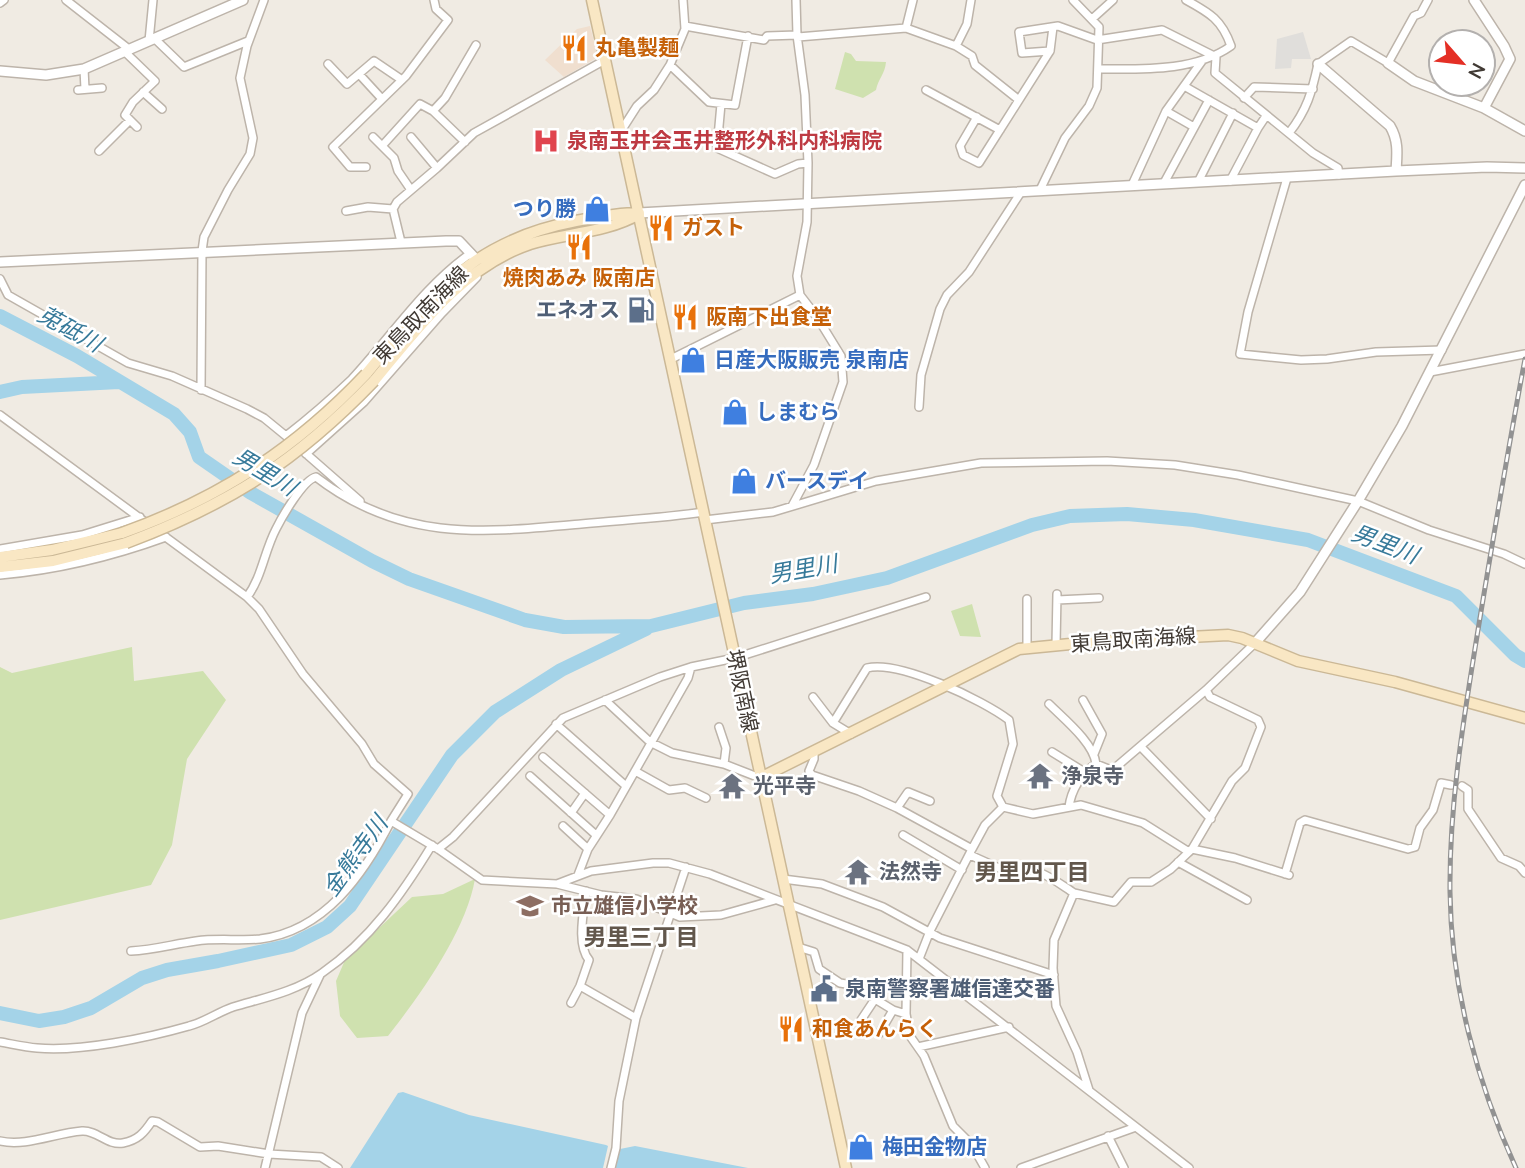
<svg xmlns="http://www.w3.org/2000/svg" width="1525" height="1168" viewBox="0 0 1525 1168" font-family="'Nunito Sans','Noto Sans JP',sans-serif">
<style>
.commercial{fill:#f0dfcf}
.green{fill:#cfe1af}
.parking{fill:#e0dedb}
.water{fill:#a4d3e8}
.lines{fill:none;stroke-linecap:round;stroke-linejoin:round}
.river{stroke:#a4d3e8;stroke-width:14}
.minor-casing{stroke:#bdb4aa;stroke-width:10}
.tertiary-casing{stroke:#bdb4aa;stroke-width:12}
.secondary-casing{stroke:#cbb896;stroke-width:13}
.minor{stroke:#fff;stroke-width:7}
.tertiary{stroke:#fff;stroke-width:9}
.secondary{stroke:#f9e7c4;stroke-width:10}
.rail-casing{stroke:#929292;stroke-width:5}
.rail{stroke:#fff;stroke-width:2.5;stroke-dasharray:8;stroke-linecap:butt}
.secondary-bridge-casing{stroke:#cbb896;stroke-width:13;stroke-linecap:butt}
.secondary-bridge{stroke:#f9e7c4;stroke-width:10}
.labels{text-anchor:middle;stroke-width:5;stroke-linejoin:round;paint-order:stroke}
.food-label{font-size:21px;font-weight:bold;fill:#c56008;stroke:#fff;text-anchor:start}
.health-label{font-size:21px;font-weight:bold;fill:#be3a42;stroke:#fff;text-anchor:start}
.shop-label{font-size:21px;font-weight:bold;fill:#366cbe;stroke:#fff;text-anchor:start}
.service-label{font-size:21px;font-weight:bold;fill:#4e5e75;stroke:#fff;text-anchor:end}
.street-label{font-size:21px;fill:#413a34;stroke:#fff}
.worship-label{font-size:21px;font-weight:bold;fill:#5b616d;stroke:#fff;text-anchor:start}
.education-label{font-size:21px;font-weight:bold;fill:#785e54;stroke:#fff;text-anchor:start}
.water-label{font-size:23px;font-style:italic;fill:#377a9a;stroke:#fff}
.neighbourhood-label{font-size:23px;font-weight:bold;fill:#62574c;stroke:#fff}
</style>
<rect width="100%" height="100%" fill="#f0ebe3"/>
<path class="commercial" d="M590 26 598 57 564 77 545 60 577 29Z"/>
<path class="green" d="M845 52 851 54 856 61 886 62C885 74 878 79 876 90L863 98 835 89Z
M972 604 981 637 960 636 951 611Z
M132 647 134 681 203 671 226 700 187 759 172 845 151 885 0 920V667L12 673Z
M475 879C466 931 421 994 388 1036L357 1038 340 1016 336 981 345 960 412 897 443 894Z"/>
<path class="parking" d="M1303 32 1311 59H1292L1291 68 1275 69 1277 39Z"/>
<path class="water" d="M403 1092 469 1115 606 1145 608 1146 603 1168H350L398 1093Z
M635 1146 748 1168H615L620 1149Z"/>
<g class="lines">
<path class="river" d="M0 316 77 356 174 414 190 432 199 457 251 493 372 561 409 579 525 620 564 627 651 626 744 603 813 594 887 578 1032 525 1070 516 1127 514 1194 520 1308 540 1456 596 1515 655 1525 661
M0 392 22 387 119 382
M0 1013 39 1021 64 1017 91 1008 142 978 167 970 218 961 291 945 327 927 350 906 452 755 495 712 561 670 646 629"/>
<g class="minor-casing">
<path id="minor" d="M66 0 130 50
M0 3 4 0
M1092 19 1113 0
M685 26 764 40 767 36 797 35
M1053 27 1050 51 1022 53 1019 32 1058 26 1097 40 1162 30 1216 57 1215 73 1313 153 1338 168 1339 175
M906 28 913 0
M798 37 906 28 956 46 972 56 975 65 1019 100
M154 38 184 67 248 41
M149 41 153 0
M956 46 967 24 971 0
M125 52 155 81 133 102 125 115 137 127
M328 64 347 84 374 61 402 80
M670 65 709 102 735 105 748 36
M84 69 85 89
M1099 69C1142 69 1194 72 1231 46 1222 20 1210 13 1186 0
M359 74 382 99
M1184 86 1258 128
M78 90 102 88
M926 90 1000 130
M143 92 162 109
M1244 98 1254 87 1313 89
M721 104 717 148 775 174 798 164 808 163
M433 111 445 98 476 45
M1166 111 1194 127
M977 117 960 146 963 155 979 163 1050 51
M621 131 637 106 654 90 670 65 685 29 683 0
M1289 133C1307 110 1312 92 1318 64L1351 41 1388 63 1414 16 1421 13 1428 0
M373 137 394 158 398 171 411 190
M411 137 437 168
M382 146 420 104 433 111 465 142
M99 151 130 120
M366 167H350L333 147 406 76 448 20 436 9 434 0
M1287 178 1248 312 1240 354 1301 360 1327 359 1376 352 1442 350
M1230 181 1258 128 1266 116
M1198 182 1233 113
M1164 183 1209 100
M1132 185 1166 111 1202 61
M1040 190 1065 138 1089 106 1097 88 1099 27 1073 0
M346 211 368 207 393 209
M401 242 393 209 397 202 437 168 474 133 605 60
M0 279 8 295 128 363 172 376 247 409 264 418 286 436C309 418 331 399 352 379 392 336 423 287 471 253
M671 359 800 295
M1430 372 1525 354
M201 390 202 251 204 237 228 190 250 154 253 138 240 78 247 46 264 0
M919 407 921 375 940 309 947 295 969 272 1021 192
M0 415 247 597 259 609 303 674 362 744 374 764 408 794 391 821 438 849 482 880 557 884 591 871 653 863H669L710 874 907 950 1189 1168
M303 451 360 501
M306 454 364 402 442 313 477 277
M792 506 814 465 843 382 841 356 817 317 800 295 797 276 807 222 808 163 805 95 797 35 796 0
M705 520 773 512 876 481 981 463 1107 461 1175 465 1238 475 1358 501 1429 530 1504 554 1525 564
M0 549 82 535 140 517
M0 575C58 570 111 557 166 537
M247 597C262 577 264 552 276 529 282 517 303 480 316 477 400 542 482 533 581 524 622 520 663 518 704 512
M1057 600 1099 598
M1056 645 1057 594
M1027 648V599
M813 697 833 723 851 734
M605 700 650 742 672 753 724 764 760 778
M1083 700 1102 734 1094 754
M1049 704C1064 719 1094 743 1096 764
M833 723 867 668C899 660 983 700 1009 720L1013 744 997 796 1003 807 1033 814 1081 805 1143 823 1189 852
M556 724 626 786
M719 727 726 748 724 764
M1141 747 1211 819
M1052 752 1086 773
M814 753V759L809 771 812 775 859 791 897 808 908 792 930 801
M543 757 610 815
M635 771 669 790 685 788 706 798
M530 776 596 835
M1462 786 1468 790V809L1501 858 1519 866 1525 873
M1069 807C1071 791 1081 773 1096 764L1111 770 1116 767 1206 690 1255 643
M897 808 972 849
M571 813 585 793
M563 826 588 849
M903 835 962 870
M438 849 453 837 563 718 660 677 691 667 735 658 926 597
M1192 849 1235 858 1289 875
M970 855 1010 873C1034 862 1055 881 1074 893
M1178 862 1247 900
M1285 874 1300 823 1305 820 1408 849 1415 847 1420 828 1433 810 1441 783 1451 785
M578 875 588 849 610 815 688 678 691 667
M783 879 822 884 883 907 940 938 1054 975
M557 884 601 895 636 899 680 917 721 915 775 900
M798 947 814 952 819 969 840 983 852 985 893 1010 906 1014
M907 950 906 1014 910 1036 924 1056 953 1126 972 1145 985 1168
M131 951C153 950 174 944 196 941 217 938 239 941 260 939 325 931 364 874 391 821
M919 959 930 931 972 849 985 825 1003 807
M580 986 636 1018
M571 1003 580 986 589 960C576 944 584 911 586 891
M861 1020 875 999
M879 1034 893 1010
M0 1042C12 1044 25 1047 37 1048 80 1052 147 1038 189 1026 205 1022 218 1012 233 1007 263 998 295 992 322 973 370 940 402 894 432 845
M918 1047 1009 1027
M1089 1090 1077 1052 1056 1006 1053 968 1054 940 1074 893 1114 902 1131 882H1151L1171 869 1192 849 1232 781 1245 768 1261 727 1258 720 1210 697 1206 690
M1108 1136 1124 1168
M0 1141C26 1147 55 1133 82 1131 97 1130 108 1146 123 1143 138 1140 144 1133 152 1121L158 1122 200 1147 218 1146 269 1154 321 1157 338 1168
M265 1168 302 1013 320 975
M611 1168 616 1148 619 1101 636 1018 686 867
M1021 1168 1136 1127"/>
</g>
<g class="tertiary-casing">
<path id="tertiary" d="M1474 0 1504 46 1510 59 1484 108
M1388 63 1414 81 1484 108 1525 131
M1318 64 1390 126C1399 141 1397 155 1396 171
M0 71 46 75 84 69 243 0
M639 213 1396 171 1487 167 1525 168
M0 262 446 241H459L476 259
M1255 643 1300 592 1358 501 1402 426 1525 185"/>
</g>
<g class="secondary-casing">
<path id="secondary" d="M592 0 846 1168
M366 374C431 296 470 241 576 221 597 217 617 213 639 213
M374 381C418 328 462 267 530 244 566 233 606 233 639 214
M0 557 52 550 122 533
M0 567 53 561 126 543
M760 778 1019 649 1091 642 1228 635 1242 638 1298 661 1395 682 1525 718"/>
</g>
<use href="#minor" class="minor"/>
<use href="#tertiary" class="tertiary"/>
<use href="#secondary" class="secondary"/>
<g class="rail-casing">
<path id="rail" d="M1516 1168C1477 1083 1451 987 1450 892 1449 804 1464 717 1478 630 1493 539 1508 449 1525 359"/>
</g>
<use href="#rail" class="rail"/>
<g class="secondary-bridge-casing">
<path id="secondary-bridge" d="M122 533C220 498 295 449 366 374
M126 543C230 504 297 461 374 381"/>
</g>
<use href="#secondary-bridge" class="secondary-bridge"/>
</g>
<defs>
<g id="restaurant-bare" transform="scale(2.1)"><path d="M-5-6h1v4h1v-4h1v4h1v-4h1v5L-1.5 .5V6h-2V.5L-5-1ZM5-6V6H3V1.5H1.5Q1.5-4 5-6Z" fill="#e8710a" stroke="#fff" stroke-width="2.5" paint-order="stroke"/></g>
<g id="hospital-bare" transform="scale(2.1)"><path d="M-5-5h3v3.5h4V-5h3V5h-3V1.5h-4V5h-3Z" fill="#e0444e" stroke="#fff" stroke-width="2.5" paint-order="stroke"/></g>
<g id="shop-bare" transform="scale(2.1)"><path d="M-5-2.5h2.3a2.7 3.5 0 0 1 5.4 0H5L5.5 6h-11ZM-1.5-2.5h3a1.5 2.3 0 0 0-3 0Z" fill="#3f7fe0" stroke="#fff" stroke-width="2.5" paint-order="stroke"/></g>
<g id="fuel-bare" transform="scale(2.1)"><path d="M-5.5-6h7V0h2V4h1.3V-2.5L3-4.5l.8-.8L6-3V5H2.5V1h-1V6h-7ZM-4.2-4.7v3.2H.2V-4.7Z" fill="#5c6f8a" stroke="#fff" stroke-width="2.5" paint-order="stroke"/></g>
<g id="temple-bare" transform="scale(2.1)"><path d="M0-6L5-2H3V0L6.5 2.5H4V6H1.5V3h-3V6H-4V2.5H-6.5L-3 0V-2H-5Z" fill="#6b7280" stroke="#fff" stroke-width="2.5" paint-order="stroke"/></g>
<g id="school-bare" transform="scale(2.1)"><path d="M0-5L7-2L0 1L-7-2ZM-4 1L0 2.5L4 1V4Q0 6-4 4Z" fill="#8d6e63" stroke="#fff" stroke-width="2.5" paint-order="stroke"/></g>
<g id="civic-bare" transform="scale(2.1)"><path d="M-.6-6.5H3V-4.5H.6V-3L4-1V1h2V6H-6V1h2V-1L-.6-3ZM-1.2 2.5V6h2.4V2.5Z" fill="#5c6f8a" stroke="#fff" stroke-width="2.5" paint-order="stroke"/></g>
</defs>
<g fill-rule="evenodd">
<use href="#restaurant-bare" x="574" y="48"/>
<use href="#hospital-bare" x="546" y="141"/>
<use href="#shop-bare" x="597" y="209"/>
<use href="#restaurant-bare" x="661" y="228"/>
<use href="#restaurant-bare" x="579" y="247"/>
<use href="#fuel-bare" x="641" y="310"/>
<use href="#restaurant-bare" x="685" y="317"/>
<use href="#shop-bare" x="693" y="360"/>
<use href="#shop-bare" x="735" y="412"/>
<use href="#shop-bare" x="744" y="481"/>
<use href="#temple-bare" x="1040" y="776"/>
<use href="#temple-bare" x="732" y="786"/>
<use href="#temple-bare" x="858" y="872"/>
<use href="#school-bare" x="530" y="906"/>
<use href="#civic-bare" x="824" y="989"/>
<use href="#restaurant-bare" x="791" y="1029"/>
<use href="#shop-bare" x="861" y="1147"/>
</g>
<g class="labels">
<g class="food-label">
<text x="595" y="55">丸亀製麺</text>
<text x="682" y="235">ガスト</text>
<text x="579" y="285" text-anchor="middle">焼肉あみ 阪南店</text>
<text x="706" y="324">阪南下出食堂</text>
<text x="812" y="1036">和食あんらく</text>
</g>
<g class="health-label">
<text x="567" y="148">泉南玉井会玉井整形外科内科病院</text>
</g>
<g class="shop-label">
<text x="576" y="216" text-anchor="end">つり勝</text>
<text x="714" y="367">日産大阪販売 泉南店</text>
<text x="756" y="419">しまむら</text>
<text x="765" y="488">バースデイ</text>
<text x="882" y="1154">梅田金物店</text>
</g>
<g class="service-label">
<text x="620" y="317">エネオス</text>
<text x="845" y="996" text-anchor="start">泉南警察署雄信達交番</text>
</g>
<g class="street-label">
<text transform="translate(421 315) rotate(-46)" y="7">東鳥取南海線</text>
<text transform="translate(1133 640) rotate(-4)" y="7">東鳥取南海線</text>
<text transform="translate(742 691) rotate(78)" y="7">堺阪南線</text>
</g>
<g class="worship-label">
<text x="1061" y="783">浄泉寺</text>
<text x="753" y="793">光平寺</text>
<text x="879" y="879">法然寺</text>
</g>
<g class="education-label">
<text x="551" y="913">市立雄信小学校</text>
</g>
<g class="water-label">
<text transform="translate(70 329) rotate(29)" y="8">莵砥川</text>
<text transform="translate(265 472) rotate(31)" y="8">男里川</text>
<text transform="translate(1385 544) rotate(21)" y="8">男里川</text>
<text transform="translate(803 569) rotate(-10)" y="8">男里川</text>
<text transform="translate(355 856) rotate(-54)" y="8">金熊寺川</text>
</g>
<g class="neighbourhood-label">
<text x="1032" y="880">男里四丁目</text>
<text x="641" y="945">男里三丁目</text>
</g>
</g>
<g transform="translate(1462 63) rotate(118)"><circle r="33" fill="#ffffff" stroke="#b3b0ae" stroke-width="2"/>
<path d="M0-5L12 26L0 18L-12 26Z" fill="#e42f25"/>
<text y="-10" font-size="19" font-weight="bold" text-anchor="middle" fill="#413a34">N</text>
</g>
</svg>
